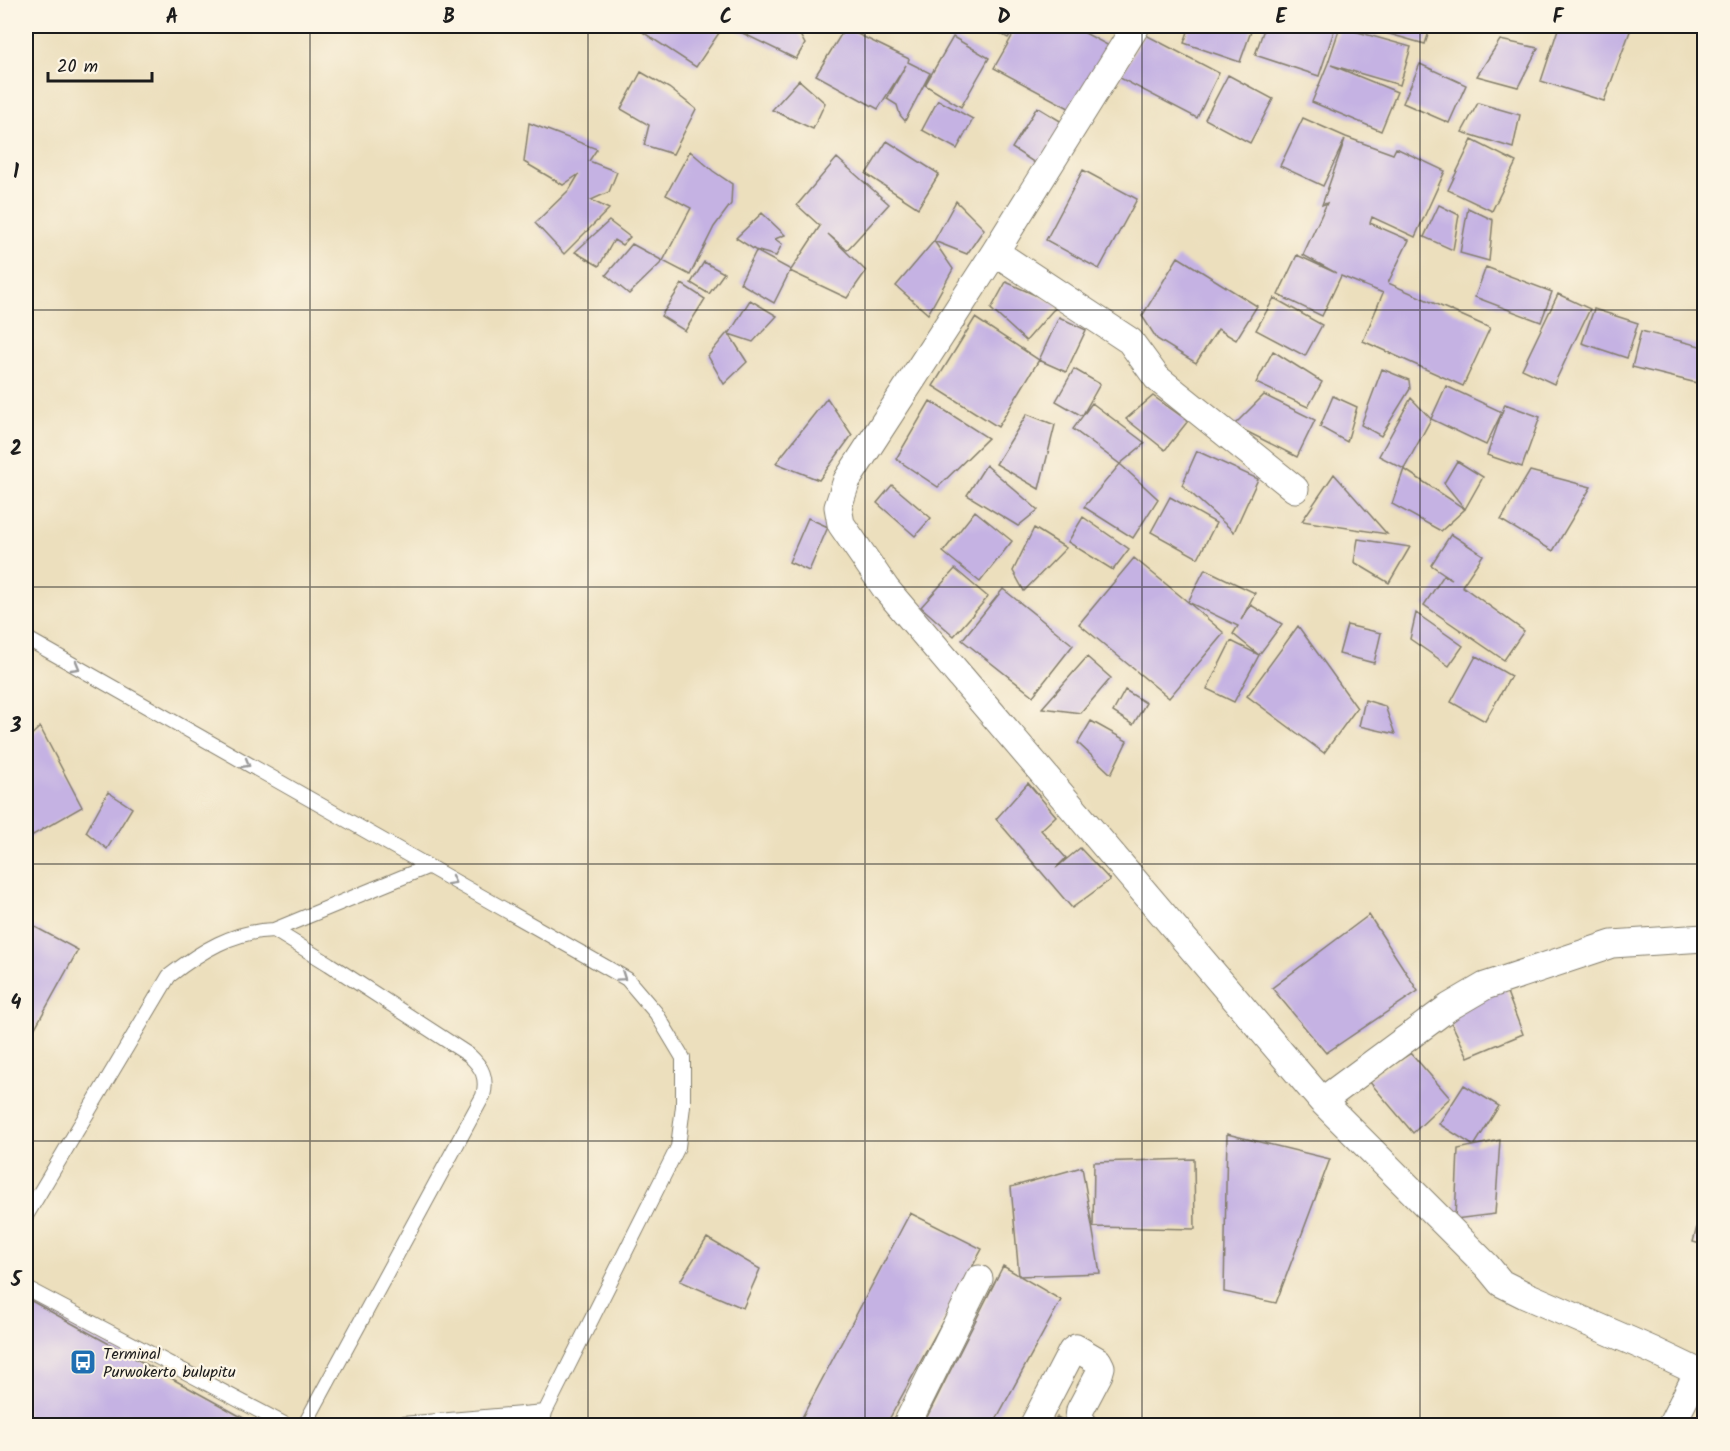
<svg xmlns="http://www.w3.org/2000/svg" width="1730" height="1451" viewBox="0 0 1730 1451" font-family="Kalam,sans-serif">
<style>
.building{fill:#c5b2e3}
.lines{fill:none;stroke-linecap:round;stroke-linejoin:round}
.lane-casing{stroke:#847e6c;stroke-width:16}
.street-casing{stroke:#847e6c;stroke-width:29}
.lane{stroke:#fff;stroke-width:14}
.street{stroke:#fff;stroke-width:27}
.oneway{stroke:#999}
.grid{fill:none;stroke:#1c1c1c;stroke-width:1.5;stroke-opacity:0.55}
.labels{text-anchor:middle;stroke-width:4.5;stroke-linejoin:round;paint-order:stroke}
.poi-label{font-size:16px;fill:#1c1c1c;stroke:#fcf5e5;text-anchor:start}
.neatline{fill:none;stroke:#1c1c1c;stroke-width:2}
.grid-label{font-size:20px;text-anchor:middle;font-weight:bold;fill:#1c1c1c}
</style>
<rect width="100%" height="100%" fill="#fcf5e5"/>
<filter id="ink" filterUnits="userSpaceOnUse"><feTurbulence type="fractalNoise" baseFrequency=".0167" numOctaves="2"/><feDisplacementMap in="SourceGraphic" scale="12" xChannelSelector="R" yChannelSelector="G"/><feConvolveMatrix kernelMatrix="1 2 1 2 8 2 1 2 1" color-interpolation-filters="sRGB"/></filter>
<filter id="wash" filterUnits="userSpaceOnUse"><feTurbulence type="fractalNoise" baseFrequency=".008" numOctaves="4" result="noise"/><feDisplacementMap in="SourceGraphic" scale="24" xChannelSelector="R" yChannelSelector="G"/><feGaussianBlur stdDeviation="1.35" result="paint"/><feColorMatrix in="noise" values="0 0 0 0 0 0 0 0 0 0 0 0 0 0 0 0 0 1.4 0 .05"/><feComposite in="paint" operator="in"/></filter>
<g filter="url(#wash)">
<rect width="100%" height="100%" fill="#ecdfbd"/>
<g id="blocks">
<path class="building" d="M644 26H705L721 30 696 67 641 31Z
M741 26H795L805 44 796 59 738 31Z
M911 26H943L940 33 910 31Z
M975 26H1016L1008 38 987 26 984 31Z
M1018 26H1072L1113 48 1078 113 994 68Z
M1190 26H1253L1240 62 1184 43Z
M1265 26H1327L1335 28 1319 76 1255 55Z
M1361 26H1431L1425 44Z
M1559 26H1632L1604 101 1541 81Z
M1340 27 1411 47 1400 85 1331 65 1397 92 1381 131 1312 102 1328 63Z
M845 28 909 59 908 62 930 73 905 121 900 115 897 105 887 99 906 65 878 109 816 75Z
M1144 34 1219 73 1197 118 1120 78Z
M953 37 989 58 961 107 925 85Z
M1500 40 1538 48 1518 87 1477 76Z
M1420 64 1466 85 1449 123 1403 103Z
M641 72 669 88 696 109 673 154 644 145 649 125 621 109Z
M1228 75 1273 99 1250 143 1205 119Z
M799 80 825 103 813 129 772 110Z
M938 100 973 119 957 149 922 130Z
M1478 103 1520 115 1513 148 1462 132Z
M1037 107 1067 125 1041 167 1012 148Z
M1303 118 1346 137 1393 154 1396 148 1445 171 1415 237 1372 217 1370 223 1409 240 1388 283 1490 328 1463 386 1363 341 1383 293 1341 276 1322 316 1278 295 1297 255 1336 273 1303 255 1327 203 1322 205 1345 139 1323 186 1280 166Z
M529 123 597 149 589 161 617 172 609 192 591 200 609 209 564 254 535 223 570 189 579 174 563 185 524 162Z
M1472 140 1516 162 1492 211 1448 190Z
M887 141 939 174 918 208 866 174Z
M690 151 713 171 732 184 731 204 714 227 690 275 663 261 691 208 666 195Z
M837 158 889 204 847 250 828 234 866 271 847 298 790 271 774 303 740 283 756 251 791 270 820 226 797 205Z
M1083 170 1137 199 1099 269 1046 240Z
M956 201 984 229 967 254 934 241Z
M1439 205 1459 215 1453 250 1424 237Z
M1468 208 1493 220 1489 261 1460 253Z
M762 213 785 235 775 239 782 244 776 256 755 250 736 238Z
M609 221 630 237 622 245 614 240 599 266 575 252Z
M934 241 953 269 928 314 896 286Z
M632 244 663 261 629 294 606 275Z
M1178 257 1257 306 1236 340 1218 329 1196 363 1157 339 1142 316Z
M704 262 724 273 709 294 691 283Z
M1486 267 1552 292 1541 322 1475 297Z
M1006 282 1060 306 1053 310 1026 341 991 309Z
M682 284 705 299 685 331 661 316Z
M1558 294 1590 309 1554 384 1522 369Z
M1274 298 1322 325 1305 356 1256 330Z
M750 300 777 316 753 342 729 334Z
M1594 309 1638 323 1627 358 1582 343Z
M1059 317 1086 330 1066 372 1039 360Z
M975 318 1039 360 998 427 933 386Z
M1641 331 1704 347V354L1697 383 1632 367Z
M728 332 747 362 724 384 708 356Z
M1273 351 1322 382 1308 407 1256 383Z
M1074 369 1100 384 1082 416 1056 401Z
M1382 369 1409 380 1410 389 1381 436 1361 425Z
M1446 386 1502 412 1486 445 1431 419Z
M1264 395 1315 420 1297 457 1234 425Z
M1153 396 1188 421 1165 450 1126 419Z
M1333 396 1357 407 1347 442 1320 427Z
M827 398 852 435 819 480 776 463Z
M1411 398 1431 419 1404 469 1379 456Z
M930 401 988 438 938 487 896 459Z
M1092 403 1145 443 1120 464 1073 429Z
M1505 404 1540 417 1522 467 1487 455Z
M1027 414 1055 425 1039 489 996 464Z
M1197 451 1258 479 1234 532 1182 485Z
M1457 461 1483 477 1465 509 1444 483Z
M1120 464 1158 499 1133 538 1084 507Z
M986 465 1038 510 1018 526 967 495Z
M1404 469 1465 509 1441 531 1392 504Z
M1530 471 1591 487 1553 551 1501 520Z
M1334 474 1387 534 1302 521Z
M892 485 931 518 915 536 877 503Z
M1170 497 1216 523 1198 558 1151 532Z
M975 511 1012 541 980 582 943 552Z
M1083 517 1129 549 1113 570 1068 542Z
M808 518 828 527 809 571 789 562Z
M1034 528 1066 548 1024 591 1013 571Z
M1451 534 1483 555 1462 586 1524 631 1504 660 1424 605 1444 575 1452 579 1431 565Z
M1358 539 1410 547 1389 583 1354 562Z
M1134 558 1188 602 1224 633 1169 698 1079 624Z
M955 569 988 597 954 636 921 607Z
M1205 569 1255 593 1241 620 1251 605 1282 624 1259 655 1233 634 1238 626 1188 602Z
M1003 589 1073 645 1033 696 962 640Z
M1416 613 1463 646 1449 666 1410 639Z
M1347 625 1381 633 1374 663 1339 654Z
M1298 626 1357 708 1324 753 1247 696Z
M1231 641 1259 655 1234 702 1207 689Z
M1476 656 1511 676 1485 721 1451 702Z
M1087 657 1111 678 1081 713 1042 708Z
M1125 690 1146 703 1133 725 1113 712Z
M1365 700 1385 706 1395 734 1359 726Z
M1091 721 1127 741 1111 774 1078 743Z
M40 727 82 807 26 839V740Z
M1028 783 1056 816 1041 830 1066 858 1056 868 1080 848 1110 880 1072 908 996 819Z
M108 792 132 808 107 849 86 832Z
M1369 915 1418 991 1326 1053 1272 988Z
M26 922 78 950 26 1044Z
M1503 982 1523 1034 1468 1057 1446 1012Z
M1411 1053 1450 1098 1413 1133 1368 1080Z
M1464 1085 1499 1106 1474 1146 1439 1124Z
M1227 1134 1330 1159 1276 1303 1224 1292Z
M1500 1140 1495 1214 1455 1219 1458 1149Z
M1194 1159 1195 1229 1093 1227 1094 1162Z
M1082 1167 1100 1273 1019 1276 1011 1187Z
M1704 1201V1245L1693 1242Z
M910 1213 982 1249 886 1425H798Z
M707 1238 760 1269 743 1308 680 1281Z
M1003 1266 1061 1300 993 1425H923Z
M26 1298 256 1425H26Z
M1057 1417 1072 1425H1052Z"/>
</g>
</g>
<g filter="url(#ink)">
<use href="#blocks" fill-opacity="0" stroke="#847e6c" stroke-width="1.5"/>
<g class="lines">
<g class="lane-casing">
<path id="lane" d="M26 638 627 979 656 1013 683 1058V1106L678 1147 545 1412 542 1426
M274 930 329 964 469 1055C482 1067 488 1078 483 1096L304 1426
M26 1216 169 976C201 951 233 931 274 930L427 867
M26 1288 288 1426
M378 1426 545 1412"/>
</g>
<g class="street-casing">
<path id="street" d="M1136 26 995 252 847 480 838 507 841 524 886 589 1322 1101 1487 1266 1501 1283 1525 1295 1654 1351 1698 1372 1671 1426
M995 252 1130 341 1157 378 1295 489
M1322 1101 1449 1007 1485 986 1612 944 1704 938
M906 1426 979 1279
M1033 1426 1072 1351 1076 1348 1098 1361 1101 1367 1099 1374 1080 1410 1079 1418 1085 1426"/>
</g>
<use href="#lane" class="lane"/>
<use href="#street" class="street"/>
</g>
<defs><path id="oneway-chevron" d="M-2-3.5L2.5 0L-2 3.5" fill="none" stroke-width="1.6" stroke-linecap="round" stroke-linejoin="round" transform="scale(1.5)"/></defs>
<g class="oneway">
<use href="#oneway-chevron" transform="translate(76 667) rotate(30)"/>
<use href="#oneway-chevron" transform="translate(246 764) rotate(30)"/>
<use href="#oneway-chevron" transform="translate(452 881) rotate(29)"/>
<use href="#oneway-chevron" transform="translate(622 977) rotate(34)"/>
</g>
</g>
<path class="grid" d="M310 26V1426M588 26V1426M865 26V1426M1142 26V1426M1420 26V1426M26 310H1704M26 587H1704M26 864H1704M26 1141H1704"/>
<defs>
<g id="bus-square" transform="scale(1.35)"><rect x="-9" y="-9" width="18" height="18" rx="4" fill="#1f6fb2" stroke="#fcf5e5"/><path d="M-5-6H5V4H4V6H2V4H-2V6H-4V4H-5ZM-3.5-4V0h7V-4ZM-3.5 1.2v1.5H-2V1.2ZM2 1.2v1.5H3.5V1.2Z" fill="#fff"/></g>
</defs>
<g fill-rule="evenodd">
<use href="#bus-square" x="83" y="1362"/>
</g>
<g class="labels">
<g class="poi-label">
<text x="103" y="1359">Terminal<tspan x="103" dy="18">Purwokerto bulupitu</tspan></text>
</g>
</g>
<rect width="1730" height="1451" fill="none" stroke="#fcf5e5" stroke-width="66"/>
<path d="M48 72v9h104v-9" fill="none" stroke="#1c1c1c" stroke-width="3"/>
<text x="57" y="72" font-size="18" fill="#1c1c1c" stroke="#fcf5e5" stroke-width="4.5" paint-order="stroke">20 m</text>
<rect x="33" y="33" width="1664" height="1385" class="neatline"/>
<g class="grid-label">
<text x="172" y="23">A</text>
<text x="449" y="23">B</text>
<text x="726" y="23">C</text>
<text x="1004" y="23">D</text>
<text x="1281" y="23">E</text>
<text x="1558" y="23">F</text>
<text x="16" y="178">1</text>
<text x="16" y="455">2</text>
<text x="16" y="732">3</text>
<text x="16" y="1009">4</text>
<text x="16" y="1286">5</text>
</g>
</svg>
